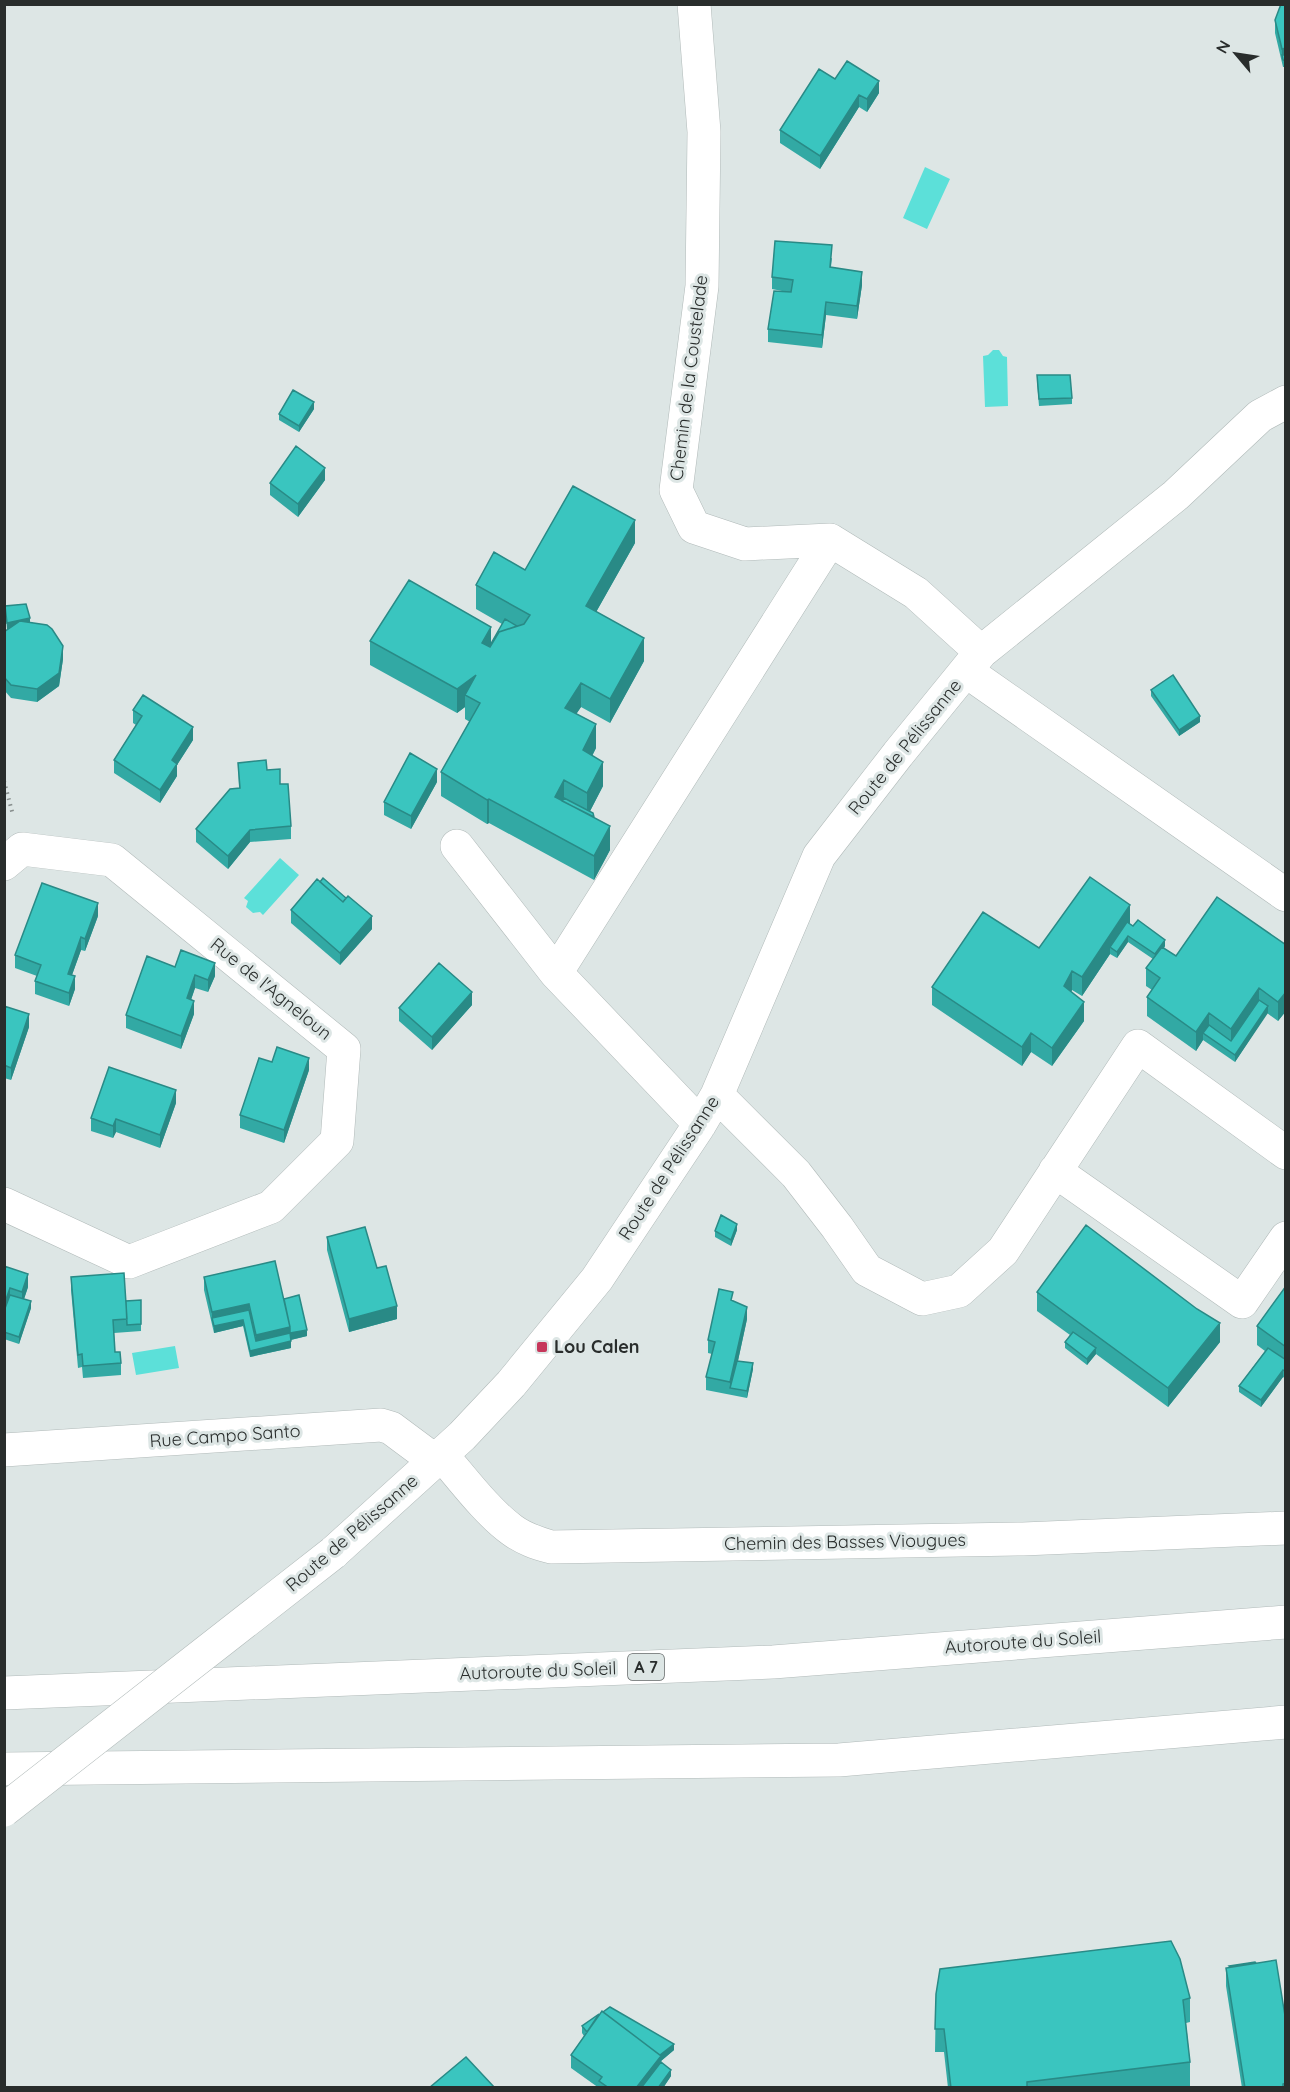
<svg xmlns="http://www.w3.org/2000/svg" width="1290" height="2092" viewBox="0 0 1290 2092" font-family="Quicksand,sans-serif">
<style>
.water{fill:#5ce0d9}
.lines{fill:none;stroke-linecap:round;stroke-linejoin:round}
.minor-casing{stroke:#b1bab9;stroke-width:34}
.highway-casing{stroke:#b1bab9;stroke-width:34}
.path{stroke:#878e8d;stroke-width:4;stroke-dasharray:1.5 4.5;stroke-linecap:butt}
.minor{stroke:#fff;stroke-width:33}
.highway{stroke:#fff;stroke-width:33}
.minor-bridge-casing{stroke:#b1bab9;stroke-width:34;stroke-linecap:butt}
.minor-bridge{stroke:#fff;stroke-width:33}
.wall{fill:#32a9a4}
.shaded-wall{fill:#298a86}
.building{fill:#3ac5bf;stroke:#298a86;stroke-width:1.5}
.poi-dot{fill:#c6375b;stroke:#dde6e5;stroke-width:2}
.labels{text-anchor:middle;stroke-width:6;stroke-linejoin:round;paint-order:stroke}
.shield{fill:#dde6e5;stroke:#5f6464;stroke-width:1.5}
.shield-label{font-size:16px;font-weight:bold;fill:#292d2c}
.street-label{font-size:18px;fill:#292d2c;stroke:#dde6e5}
.poi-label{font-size:18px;font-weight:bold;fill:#292d2c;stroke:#dde6e5;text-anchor:start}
</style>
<rect width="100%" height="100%" fill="#dde6e5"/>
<path class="water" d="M925 167 950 179 927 229 903 218Z
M993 350H999L1003 356 1007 357 1008 406 985 407 983 356 988 355Z
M280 858 299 875 263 915 260 912 253 913 246 907 248 901 244 898Z
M175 1346 179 1368 136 1375 132 1353Z"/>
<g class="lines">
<g class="minor-casing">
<path id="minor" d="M694 4 704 132 702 286 676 490 694 527 745 544 830 540 916 593 981 652
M966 671 1286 895
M457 846 556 973
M4 864 22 849 112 860 344 1049 337 1141 271 1207 129 1262 4 1204
M717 1095 796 1174 837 1227 867 1270 922 1299 959 1291 1003 1251 1138 1046 1286 1153
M700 1124 556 973 830 540
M1055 1171 1242 1302 1286 1238
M4 1450 381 1425 391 1428 434 1460
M441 1454C462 1478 486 1511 512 1530 524 1539 537 1543 551 1547L1023 1539 1286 1528
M333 1553 462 1436 511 1384 597 1279 700 1124 717 1095 819 856 898 754 981 652 1176 495 1260 416 1286 402"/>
</g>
<g class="highway-casing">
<path id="highway" d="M4 1693 773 1662 1286 1622
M4 1769 839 1760 1286 1722"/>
</g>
<path class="path" d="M4 781 13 815"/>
<use href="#minor" class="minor"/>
<use href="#highway" class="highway"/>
<g class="minor-bridge-casing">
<path id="minor-bridge" d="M4 1810 333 1553"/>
</g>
<use href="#minor-bridge" class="minor-bridge"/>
</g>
<path class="wall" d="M1286 4V67H1283L1275 33V20Z
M835 79 879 93 867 112 859 107 820 169 780 143V130Z
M832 258 831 267 862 285 857 319 826 315 822 348 768 342V329L782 291 772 289V277Z
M1037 382 1072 398V404L1039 406Z
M314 409 299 432 279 420V414Z
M325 480 298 517 270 495V483Z
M635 543 596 612 644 661 610 723 581 707 576 714 596 748 592 756 603 786 590 811 610 850 594 880 489 823 487 824 441 796V772L470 722 465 719V707L457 713 370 665V641L491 644 502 624 476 609V585L525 570Z
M5 606 30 622 63 659 59 686 37 702 11 698 4 690V632L7 630Z
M1151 690 1200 722 1179 736 1151 696Z
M133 710 193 740 177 765V776L160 803 114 773V760L136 725 133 723Z
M238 763 267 770 280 784 291 826V839L250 842 228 869 196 842V829L239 788Z
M437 782 411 829 384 815V802Z
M291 910 372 929 340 965 291 923Z
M98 916 85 951 81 950 72 975 75 989 69 1006 35 994V981L37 976 15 968V955Z
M1130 924 1165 946 1164 948 1176 956 1286 945V1011L1278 1021 1267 1013 1235 1062 1203 1040 1196 1051 1147 1016V997L1152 990 1146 986V968L1153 959 1128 942 1117 958 1110 954 1082 996 1072 990 1071 992 1084 1021 1052 1066 1031 1052 1022 1066 932 1005V987L1039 948Z
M175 967 215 976 208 992 195 988 191 1000 194 1014 181 1049 126 1028V1015Z
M472 1005 432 1050 399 1021V1008Z
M4 1006 29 1027 11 1080 4 1078Z
M309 1070 284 1143 240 1128V1115Z
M176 1103 160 1148 116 1132 113 1138 91 1131V1118Z
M737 1230 731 1246 715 1237V1231Z
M327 1237 377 1268 397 1319 349 1332 327 1250Z
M4 1266 28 1287 24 1299 31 1308 19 1344 4 1339Z
M71 1277 126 1301 141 1300V1331L114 1333 115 1352 121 1363V1375L83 1378 82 1367 78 1368 71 1290Z
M204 1277 284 1299 307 1336 291 1340V1348L250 1357 243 1326 214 1333 204 1290Z
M1286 1286V1379L1283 1377 1261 1407 1239 1392V1386L1265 1351 1257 1345V1326Z
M1037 1292 1220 1342 1168 1407 1096 1354 1087 1365 1065 1348V1342L1070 1335 1037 1311Z
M733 1301 747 1319 738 1361 753 1369 747 1398 706 1390V1377L712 1354 708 1353V1340Z
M1226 1968 1286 2088H1242L1226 1986Z
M936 1994 1190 1998V2022L1186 2023 1190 2062V2086L1175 2088H948L944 2052H935Z
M582 2026 674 2050 661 2061 671 2076 663 2088H599L571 2068V2055L584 2036 582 2033Z"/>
<path class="shaded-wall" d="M1286 48V61L1282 55V49Z
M879 81V93L867 112V99Z
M859 95V107L820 169V156Z
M862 272V285L857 319V306Z
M826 302V315L822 348V335Z
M314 402V409L299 432V426Z
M325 468V480L298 517V504Z
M635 520V543L586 630V606Z
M30 618V625L7 630V623Z
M491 627V651L482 643Z
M644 638V661L610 723V699Z
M63 646V659L59 686 37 702V689Z
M476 675 465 695V707L457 713V689Z
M581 683V707L565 731V708Z
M1200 716V722L1179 736V730Z
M596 724V748L583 774V750Z
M193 727V740L177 765V776L160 803V790L172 760Z
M603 762V786L587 817V793Z
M437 769V782L411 829V816Z
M564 780V804L555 797Z
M489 799V823L487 824V800Z
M610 826V850L594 880V856Z
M250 830V842L228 869V856Z
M98 903V916L85 951V939Z
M1130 905V924L1110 947V954L1082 996V977Z
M372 916V929L340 965V953Z
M1128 936V942L1117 958V952Z
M81 937V950L68 986V974Z
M1165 940V946L1155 961V954Z
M215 963V976L208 992V980Z
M1072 971V990L1064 1005V986Z
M195 975V988L187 1011V998Z
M75 976V989L69 1006V993Z
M1259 988V1007L1231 1048V1029Z
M472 992V1005L432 1050V1037Z
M1286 992V1011L1278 1021V1002Z
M194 1001V1014L181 1049V1036Z
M1084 1002V1021L1052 1066V1048Z
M1268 1006V1013L1235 1062V1055Z
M1209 1013V1032L1203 1033V1040L1196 1051V1032Z
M29 1014V1027L11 1080V1068Z
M1031 1033V1052L1022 1066V1047Z
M309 1058V1070L284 1143V1130Z
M176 1090V1103L160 1148V1135Z
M116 1119V1132L113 1138V1126Z
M737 1224V1230L731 1246V1240Z
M28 1274V1287L22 1305V1292Z
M10 1288V1301L4 1317V1305Z
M31 1301V1308L19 1344V1337Z
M249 1304V1317L212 1318V1312Z
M397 1306V1319L349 1332V1319Z
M747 1307V1319L732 1388H730V1395V1382Z
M243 1320V1326L214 1333V1326Z
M1220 1323V1342L1168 1407V1388Z
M290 1327V1340L256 1348V1335Z
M307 1330V1336L290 1340V1333Z
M291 1341V1348L250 1357V1351Z
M1096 1348V1354L1087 1365V1359Z
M753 1363V1369L747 1398V1391Z
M1283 1370V1377L1261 1407V1400Z
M674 2044V2050L661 2061V2068L646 2088H636L656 2058Z
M671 2070V2076L663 2088H658Z"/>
<path class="building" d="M1281 4H1286V48L1282 49 1275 20Z
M1282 55H1286V61L1283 60Z
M847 61 879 81 867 99 859 95 820 156 780 130 819 69 835 79Z
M775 241 832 245 830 267 862 272 857 306 826 302 822 335 768 329 774 291 791 292 793 280 772 277Z
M1037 375H1070L1072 398 1039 399Z
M293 390 314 402 299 426 279 414Z
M296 446 325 468 298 504 270 483Z
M573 486 635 520 586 606 644 638 610 699 581 683 565 708 596 724 583 750 603 762 587 793 564 780 555 797 610 826 594 856 489 799 487 800 441 772 480 703 465 695 476 675 457 689 370 641 409 580 491 627 482 643 490 647 499 632 524 624 530 615 476 585 494 552 525 570Z
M26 604 30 618 7 623 5 606Z
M505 619 517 626 499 632 489 647Z
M20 621 47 625 52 629 63 646 59 673 37 689 11 685 4 677V632Z
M1173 675 1200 716 1179 730 1151 690Z
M143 695 193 727 172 760 177 764 160 790 114 760 142 716 133 710Z
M410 753 437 769 411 816 384 802Z
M266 760 267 770 280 769V784H288L291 826 250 830 228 856 196 829 230 789 240 788 238 763Z
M564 798 593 813 594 817 562 801Z
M1090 877 1130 905 1082 977 1072 971 1064 986 1084 1002 1052 1048 1031 1033 1022 1047 932 987 983 912 1039 948Z
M323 878 346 898 343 902 320 882Z
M317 879 343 902 348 896 372 916 340 953 291 910Z
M42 883 98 903 85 939 81 937 68 974 75 976 69 993 35 981 41 965 15 955Z
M1217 897 1286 945V992L1278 1002 1259 988 1231 1029 1209 1013 1196 1032 1147 997 1160 978 1146 968 1162 947 1176 956Z
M1138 920 1165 940 1155 954 1128 936 1117 952 1110 947 1127 922 1133 926Z
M181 950 215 963 208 980 195 975 187 998 194 1001 181 1036 126 1015 147 956 175 967Z
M439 963 472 992 432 1037 399 1008Z
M1259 1000 1268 1006 1235 1055 1203 1033 1209 1025 1231 1041Z
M4 1006 29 1014 11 1068 4 1065Z
M277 1047 309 1058 284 1130 240 1115 259 1058 272 1062Z
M109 1067 176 1090 160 1135 116 1119 113 1126 91 1118Z
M721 1215 737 1224 731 1240 715 1231Z
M1086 1225 1197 1309 1220 1323 1168 1388 1037 1292Z
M365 1227 377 1268 386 1266 397 1306 349 1319 327 1237Z
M275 1261 290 1327 256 1335 249 1304 212 1312 204 1277Z
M4 1266 28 1274 22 1292 10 1288 4 1305Z
M124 1273 127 1319 113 1320 115 1352H120L121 1363 83 1366 82 1354 78 1355 71 1277Z
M1286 1286V1347L1257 1326Z
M719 1289 733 1292 731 1300 747 1307 730 1382 706 1377 715 1342 708 1340Z
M10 1295 31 1301 19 1337 4 1332V1311Z
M299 1295 307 1330 290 1333V1327L284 1299Z
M141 1300V1324L127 1325 126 1301Z
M249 1310 256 1341 290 1333 291 1341 250 1351 243 1320 214 1326 212 1318Z
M1073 1332 1096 1348 1087 1359 1065 1342Z
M1268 1348 1286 1360V1372L1283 1370 1261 1400 1239 1386Z
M737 1361 753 1363 747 1391 730 1388Z
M1171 1941 1180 1959 1190 1998 1183 2000 1190 2062 1027 2082V2088H951L944 2029H935L936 1994 940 1969Z
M1276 1960 1286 2022V2083L1283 2084V2088H1245L1226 1968Z
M1255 1962 1256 1963 1230 1967 1229 1966Z
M610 2007 674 2044 660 2055 603 2012Z
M602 2011 661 2056 636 2088H609L599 2081 602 2077 571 2055Z
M599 2014 587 2032 582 2026Z
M466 2057 495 2088H429Z
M661 2062 671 2070 658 2088H641Z"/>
<rect class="poi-dot" x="536" y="1341" width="12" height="12" rx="3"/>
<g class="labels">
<rect class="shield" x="628" y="1654" width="36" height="26" rx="4.5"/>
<g class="shield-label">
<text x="646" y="1673">A 7</text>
</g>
<g class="street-label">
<text transform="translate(689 378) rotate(-83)" y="6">Chemin de la Coustelade</text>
<text transform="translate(905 747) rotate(-51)" y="6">Route de Pélissanne</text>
<text transform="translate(271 989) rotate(39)" y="6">Rue de l'Agneloun</text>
<text transform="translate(669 1168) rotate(-57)" y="6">Route de Pélissanne</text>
<text transform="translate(225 1436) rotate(-4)" y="6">Rue Campo Santo</text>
<text transform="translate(352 1533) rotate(-41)" y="6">Route de Pélissanne</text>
<text transform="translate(845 1542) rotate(-1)" y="6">Chemin des Basses Viougues</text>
<text transform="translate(1023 1642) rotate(-4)" y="6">Autoroute du Soleil</text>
<text transform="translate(538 1671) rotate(-2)" y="6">Autoroute du Soleil</text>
</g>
<g class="poi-label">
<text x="554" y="1353">Lou Calen</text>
</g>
</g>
<rect width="1290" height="2092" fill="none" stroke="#292d2c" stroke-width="12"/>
<g transform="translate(1236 54) rotate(299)" stroke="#dde6e5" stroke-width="4.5" paint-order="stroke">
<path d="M0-4.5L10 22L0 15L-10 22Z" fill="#292d2c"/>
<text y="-9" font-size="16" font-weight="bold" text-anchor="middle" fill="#292d2c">N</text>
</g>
</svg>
